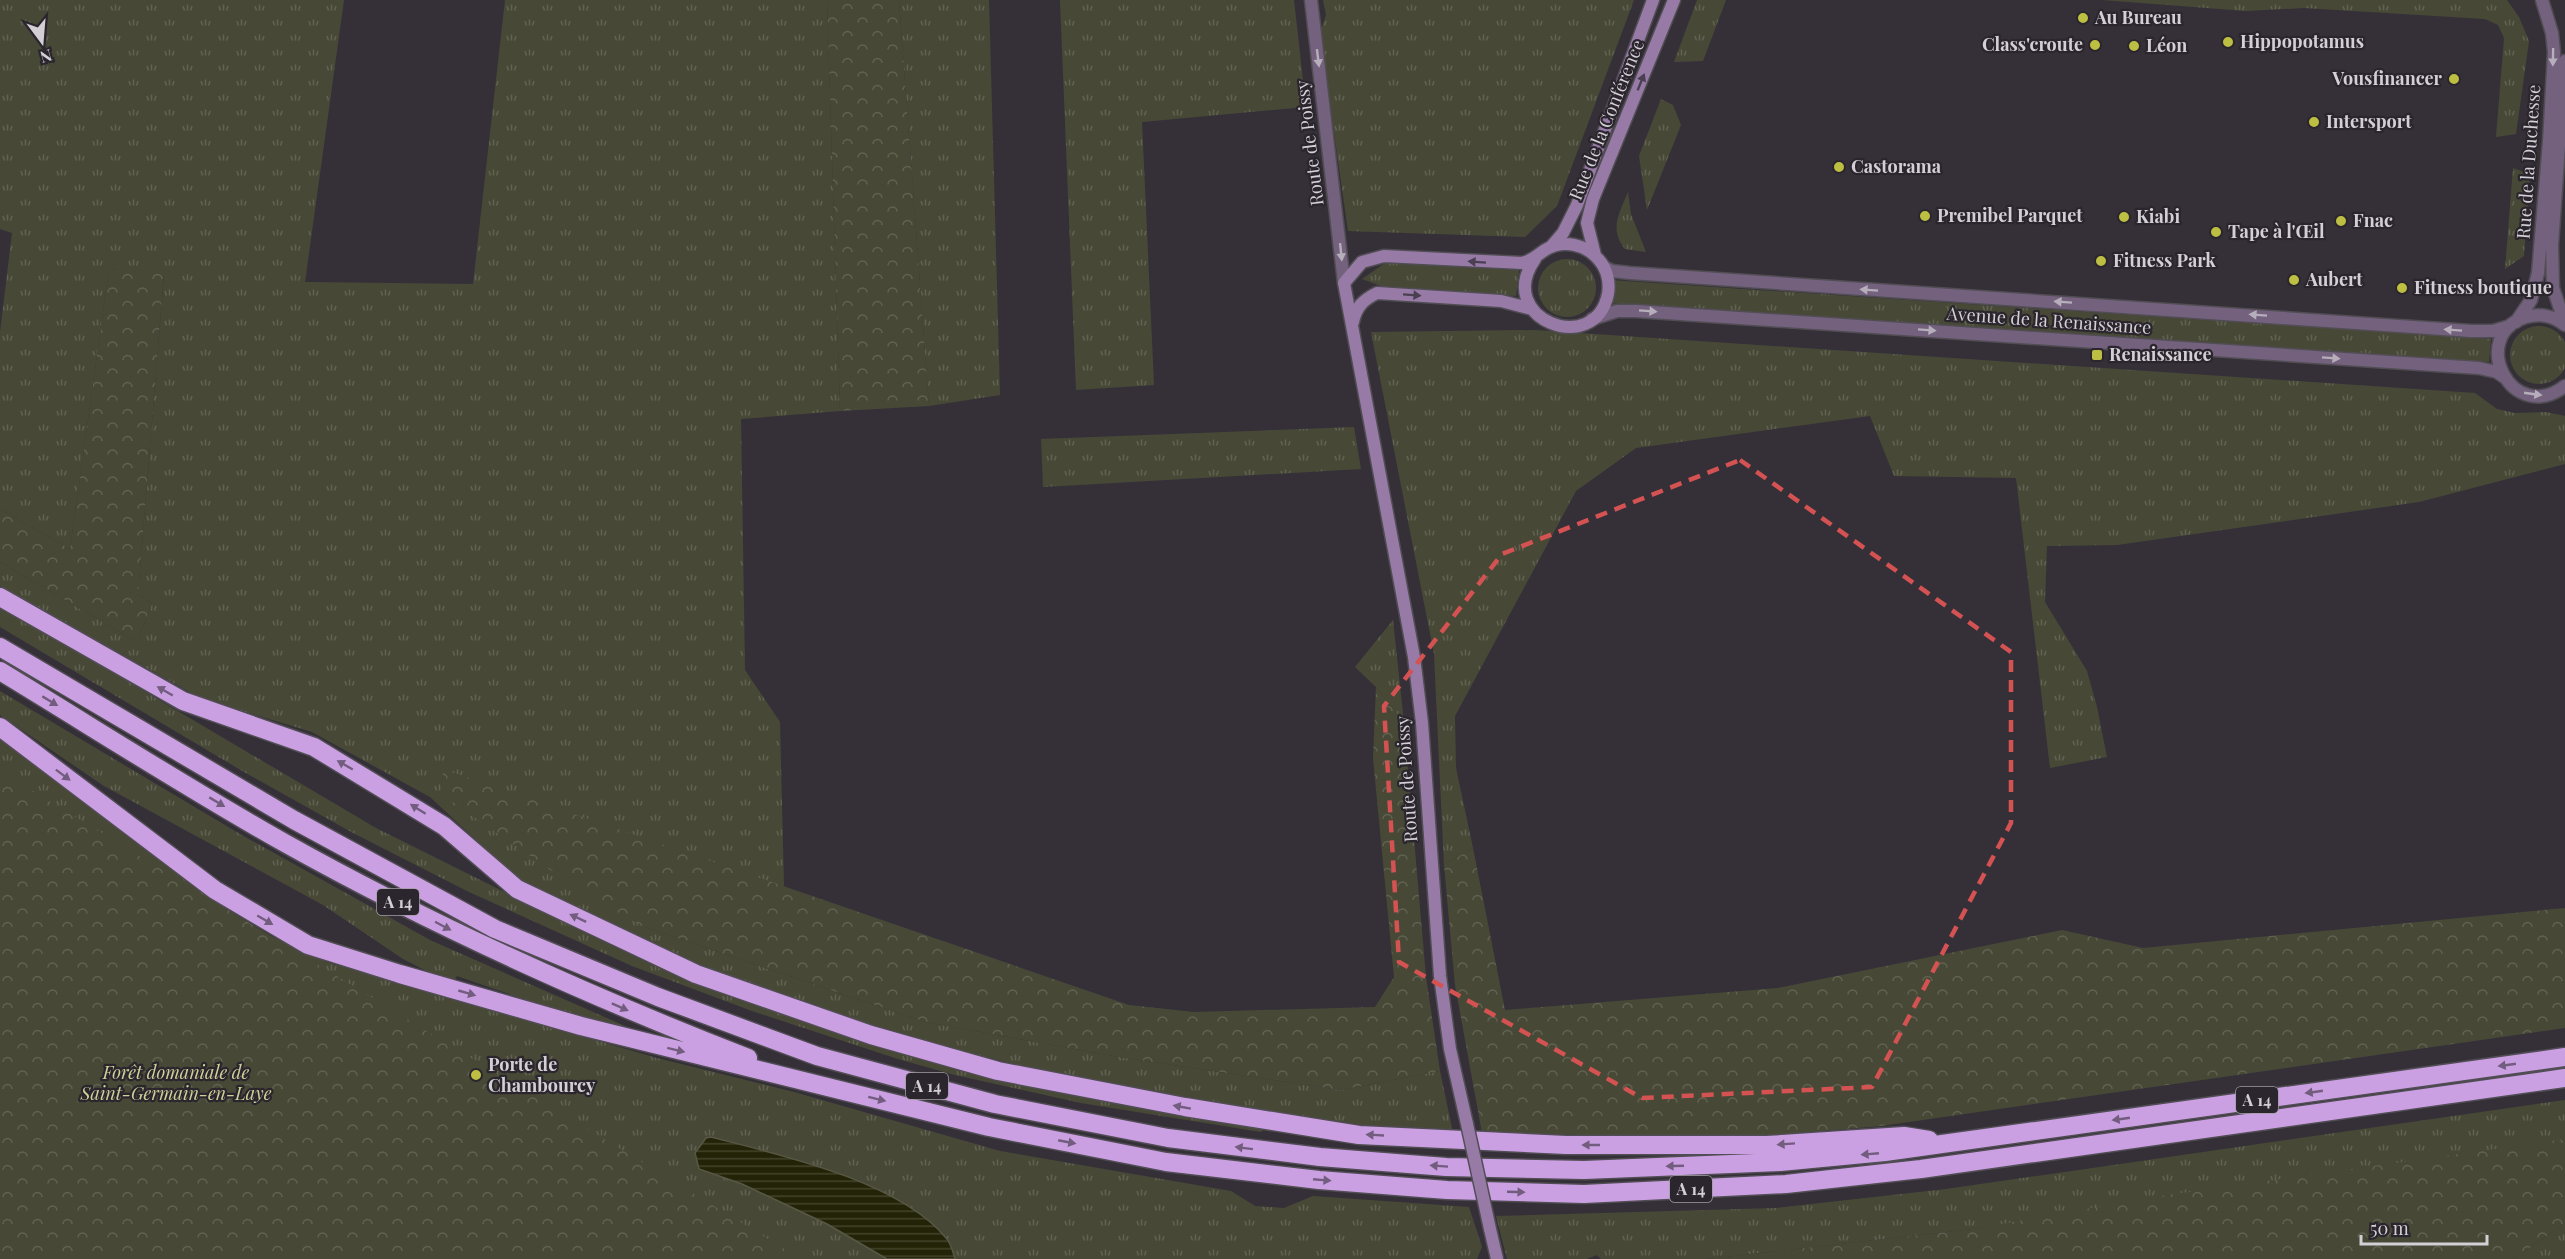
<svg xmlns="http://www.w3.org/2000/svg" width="2565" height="1259" viewBox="0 0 2565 1259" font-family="'Playfair Display',serif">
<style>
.grass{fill:url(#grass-tufts)}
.forest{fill:url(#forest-crowns)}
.water{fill:url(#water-rules);stroke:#585745;stroke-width:1.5}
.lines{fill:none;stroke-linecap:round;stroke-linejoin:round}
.street-casing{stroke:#514d54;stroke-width:15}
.secondary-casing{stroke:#514d54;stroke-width:15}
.highway-casing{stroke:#514d54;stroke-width:21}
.street{stroke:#73617d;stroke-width:12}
.secondary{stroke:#977ba6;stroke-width:12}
.highway{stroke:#cba0e3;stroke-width:18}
.secondary-bridge-casing{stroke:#514d54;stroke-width:15;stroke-linecap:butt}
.secondary-bridge{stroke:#977ba6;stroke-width:12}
.oneway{fill:#b6aebb}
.oneway2{fill:#4b4052}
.oneway3{fill:#735d7f}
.marked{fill:none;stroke:#d55253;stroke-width:4.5;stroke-dasharray:12 8;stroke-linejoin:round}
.poi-dot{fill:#bdbf43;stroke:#2b262e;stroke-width:2}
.labels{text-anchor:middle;stroke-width:4.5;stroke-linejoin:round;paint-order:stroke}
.shield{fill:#2b262e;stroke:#a19ca3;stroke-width:1.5}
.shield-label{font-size:16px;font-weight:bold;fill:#d3cfd5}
.poi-label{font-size:18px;font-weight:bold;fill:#d3cfd5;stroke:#2b262e;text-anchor:start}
.street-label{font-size:18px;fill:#d3cfd5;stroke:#2b262e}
.park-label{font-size:18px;font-style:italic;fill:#ced198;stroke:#2b262e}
</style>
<defs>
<pattern id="grass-tufts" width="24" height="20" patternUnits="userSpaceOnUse" patternTransform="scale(1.5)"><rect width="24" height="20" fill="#474936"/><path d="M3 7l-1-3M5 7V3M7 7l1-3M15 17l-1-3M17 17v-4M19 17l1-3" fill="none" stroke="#616252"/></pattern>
<pattern id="forest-crowns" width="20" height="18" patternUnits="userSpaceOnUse" patternTransform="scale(1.5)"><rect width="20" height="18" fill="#474936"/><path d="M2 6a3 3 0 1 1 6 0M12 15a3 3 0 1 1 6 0" fill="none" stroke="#616252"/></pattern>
<pattern id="water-rules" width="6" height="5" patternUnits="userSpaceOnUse" patternTransform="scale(1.5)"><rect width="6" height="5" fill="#232407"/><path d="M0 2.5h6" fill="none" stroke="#42432a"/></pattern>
</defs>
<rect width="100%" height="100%" fill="#353038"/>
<path class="grass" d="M0 0H344L305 282 473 284 505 0H827L840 411 741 419 745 670 780 722 784 887 443 770 442 794 642 926 925 1022 1119 1057 1340 1090 1440 1071 1453 1133 1349 1124 1094 1082 941 1047 775 993 643 943 517 878 430 797 312 732 202 699 0 586V562L137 642 152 604 138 594 164 275 109 269 70 549 0 509V332L12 233 0 229Z
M899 0H989L1000 395 929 406Z
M1060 0H1294L1306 107 1142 122 1154 385 1076 390Z
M1323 0H1634L1557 206 1525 237 1348 231 1320 33 1326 15Z
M1697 0H1726L1703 61 1674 62Z
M2102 0H2507L2519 17 2529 41 2516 134 2496 137 2504 38 2498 25 2485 19 2304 8 2246 11Z
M1661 99 1673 105 1681 125 1647 210 1639 156Z
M2513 168 2530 174 2524 256 2505 269Z
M1628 192 1631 214 1646 252 1625 249C1609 229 1619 214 1628 192Z
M1538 288a29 29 0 1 1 58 0a29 29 0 1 1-58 0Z
M1385 263 1519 270 1516 296 1381 286 1362 279Z
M1610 280 2491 339 2489 362 1607 303Z
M2510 355a29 29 0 1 1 58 0a29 29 0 1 1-58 0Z
M1535 330 2475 393 2497 409 2515 413 2546 412 2565 416V464L2419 502 2117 545 2047 546 2045 602 2087 671 2097 707 2107 757 2050 768 2016 478 1894 476 1870 416 1636 448 1576 491 1455 716 1456 768 1473 848 1444 865 1434 654 1371 332Z
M1354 427 1361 469 1043 487 1041 439Z
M0 606 376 828 617 948 681 976 849 1037 1265 1128 1261 1132 1081 1103 955 1075 898 1059 752 1011 632 966 469 892 353 833 244 772 0 627Z
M1393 620 1404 723 1376 687 1355 667Z
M0 691 240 834 430 940 634 1030V1037L457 976 452 984 403 959 323 905 104 786 0 715Z
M0 727 105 804 193 886 254 928 326 962 657 1058 794 1092 1000 1151 1231 1191 1255 1206 1284 1208 1313 1196 1469 1207 1482 1247 1477 1259H734L0 795Z
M2565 1100V1142L1973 1229 1706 1259H1601L1597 1255 1587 1259H1507L1496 1216 1776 1208 1946 1189Z
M2565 1223V1259H2514Z"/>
<path class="forest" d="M827 0H899L929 406 840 411Z
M109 269 164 274 138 594 152 604 137 642 0 562V509L70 549Z
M1376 687 1404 723 1426 977 1440 1071 1340 1090 1119 1057 925 1022 642 926 582 892 441 794 443 769 1129 1005 1194 1012 1375 1007 1394 977 1373 758Z
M0 771 801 1259H0Z
M1473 848 1505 1010 1778 988 2062 930 2143 948 2565 908V1028L1881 1126 1738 1138 1482 1133 1455 985 1444 865Z
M2565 1139V1223L2514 1259H1706L1973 1229 2153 1197Z"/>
<path class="water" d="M711 1137C781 1155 899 1181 946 1238 951 1243 953 1252 955 1259H887L827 1224 742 1184 699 1169 695 1153 706 1138Z"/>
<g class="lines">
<g class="street-casing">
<path id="street" d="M1311 0 1344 283
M2565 61 2552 245 2553 288 2565 323
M1604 267 1612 271 1630 273 2471 331H2493L2510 326
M1592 319 1617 311H1636L2479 368 2497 372 2504 377
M2516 322 2531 300 2538 273 2549 142 2554 52 2552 33 2542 0
M2565 325C2554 316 2540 313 2526 317 2467 335 2511 427 2565 386"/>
</g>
<g class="secondary-casing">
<path id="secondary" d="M1551 247 1563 233 1577 205 1653 0
M1595 255 1587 223 1593 199 1674 0
M1353 322C1356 307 1363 300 1377 293L1501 301 1532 309
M1467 1124 1450 1049 1440 976 1422 723 1414 657 1344 283 1362 262 1384 256 1522 263C1532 261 1536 256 1545 250 1563 239 1586 244 1599 260 1607 269 1610 282 1608 294 1595 358 1493 319 1535 259
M1490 1229 1497 1259"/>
</g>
<g class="highway-casing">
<path id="highway" d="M0 597 183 701 314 747 444 826 517 889 696 974 871 1035 998 1071 1185 1107 1359 1135 1566 1145H1767L1904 1136 1929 1140
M0 647 294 820 495 929 658 997 817 1056 995 1104 1168 1138 1320 1157 1446 1167 1584 1170 1780 1162 1885 1152 2565 1057
M0 671C94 728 187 788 283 842 433 926 589 996 748 1058
M0 727 215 890 308 945 400 974 581 1026 989 1127 1166 1162 1319 1180 1447 1190 1584 1194 1786 1184 1921 1169 2565 1078"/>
</g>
<use href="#street" class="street"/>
<use href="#secondary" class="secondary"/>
<use href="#highway" class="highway"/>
<g class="secondary-bridge-casing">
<path id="secondary-bridge" d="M1467 1124 1490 1229"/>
</g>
<use href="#secondary-bridge" class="secondary-bridge"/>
</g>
<defs><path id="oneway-solid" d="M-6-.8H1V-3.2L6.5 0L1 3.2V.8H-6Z" transform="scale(1.5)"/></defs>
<g class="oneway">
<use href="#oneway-solid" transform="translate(2553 57) rotate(91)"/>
<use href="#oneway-solid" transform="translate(1318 58) rotate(83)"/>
<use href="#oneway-solid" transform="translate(1341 252) rotate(84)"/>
<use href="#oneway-solid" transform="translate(1869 290) rotate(-176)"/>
<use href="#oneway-solid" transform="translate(2063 302) rotate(-176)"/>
<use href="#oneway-solid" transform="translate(1648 311) rotate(4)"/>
<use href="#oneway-solid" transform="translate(2258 315) rotate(-176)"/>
<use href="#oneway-solid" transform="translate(1927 330) rotate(4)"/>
<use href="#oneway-solid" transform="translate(2453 330) rotate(-176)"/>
<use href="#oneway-solid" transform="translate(2331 358) rotate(4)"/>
<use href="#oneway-solid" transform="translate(2533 394) rotate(8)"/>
</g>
<g class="oneway2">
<use href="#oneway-solid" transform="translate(1641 82) rotate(-68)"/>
<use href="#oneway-solid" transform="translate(1477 262) rotate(-176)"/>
<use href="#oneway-solid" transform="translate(1412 295) rotate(4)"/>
</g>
<g class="oneway3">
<use href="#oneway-solid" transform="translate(165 691) rotate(-150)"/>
<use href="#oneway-solid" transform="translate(50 701) rotate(31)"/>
<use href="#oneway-solid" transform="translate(345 765) rotate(-150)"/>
<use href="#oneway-solid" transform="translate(63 775) rotate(37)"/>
<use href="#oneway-solid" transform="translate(217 802) rotate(31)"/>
<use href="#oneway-solid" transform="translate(418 809) rotate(-148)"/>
<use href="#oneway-solid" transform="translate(578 918) rotate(-155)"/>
<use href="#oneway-solid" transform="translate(265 920) rotate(30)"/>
<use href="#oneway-solid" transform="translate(443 926) rotate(28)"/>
<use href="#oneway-solid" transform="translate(467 993) rotate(16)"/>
<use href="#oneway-solid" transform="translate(620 1007) rotate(24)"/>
<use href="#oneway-solid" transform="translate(676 1050) rotate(14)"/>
<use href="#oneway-solid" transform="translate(2507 1065) rotate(172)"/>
<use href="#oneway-solid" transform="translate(2314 1092) rotate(172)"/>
<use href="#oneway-solid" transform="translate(877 1099) rotate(14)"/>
<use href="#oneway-solid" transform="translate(1182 1107) rotate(-170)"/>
<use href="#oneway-solid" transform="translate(2121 1119) rotate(172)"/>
<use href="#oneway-solid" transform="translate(1375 1135) rotate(-177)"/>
<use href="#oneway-solid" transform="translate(1067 1142) rotate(11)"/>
<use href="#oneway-solid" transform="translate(1786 1144) rotate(176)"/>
<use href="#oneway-solid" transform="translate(1591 1145) rotate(180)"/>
<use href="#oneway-solid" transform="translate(1244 1148) rotate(-173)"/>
<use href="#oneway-solid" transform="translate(1870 1154) rotate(175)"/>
<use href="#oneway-solid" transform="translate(1439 1166) rotate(-176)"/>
<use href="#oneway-solid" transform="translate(1675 1166) rotate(178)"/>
<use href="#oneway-solid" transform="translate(1322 1180) rotate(5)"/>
<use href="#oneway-solid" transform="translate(1516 1192) rotate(2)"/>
</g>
<path class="marked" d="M1740 460 2011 652V823L1872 1087 1642 1098 1399 962 1384 706 1502 554Z"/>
<g class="poi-dot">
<circle cx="2083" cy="18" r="6"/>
<circle cx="2228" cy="42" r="6"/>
<circle cx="2095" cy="45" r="6"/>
<circle cx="2134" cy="46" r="6"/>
<circle cx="2454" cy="79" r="6"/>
<circle cx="2314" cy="122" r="6"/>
<circle cx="1839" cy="167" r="6"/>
<circle cx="1925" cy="216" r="6"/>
<circle cx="2124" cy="217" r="6"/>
<circle cx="2341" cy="221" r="6"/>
<circle cx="2216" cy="232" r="6"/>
<circle cx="2101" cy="261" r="6"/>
<circle cx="2294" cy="280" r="6"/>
<circle cx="2402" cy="288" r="6"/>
<rect x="2091" y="349" width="12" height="12" rx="3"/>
<circle cx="476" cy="1075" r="6"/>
</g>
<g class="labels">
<g class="shield">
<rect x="377" y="889" width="42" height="26" rx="4.5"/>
<rect x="906" y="1073" width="42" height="26" rx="4.5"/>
<rect x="2236" y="1087" width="42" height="26" rx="4.5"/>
<rect x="1670" y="1176" width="42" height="26" rx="4.5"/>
</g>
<g class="shield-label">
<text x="398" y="908">A 14</text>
<text x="927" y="1092">A 14</text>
<text x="2257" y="1106">A 14</text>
<text x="1691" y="1195">A 14</text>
</g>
<g class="poi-label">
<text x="2095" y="24">Au Bureau</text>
<text x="2240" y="48">Hippopotamus</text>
<text x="2083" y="51" text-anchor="end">Class'croute</text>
<text x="2146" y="52">Léon</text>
<text x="2442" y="85" text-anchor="end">Vousfinancer</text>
<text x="2326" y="128">Intersport</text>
<text x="1851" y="173">Castorama</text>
<text x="1937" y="222">Premibel Parquet</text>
<text x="2136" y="223">Kiabi</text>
<text x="2353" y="227">Fnac</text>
<text x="2228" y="238">Tape à l'Œil</text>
<text x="2113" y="267">Fitness Park</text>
<text x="2306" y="286">Aubert</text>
<text x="2414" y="294">Fitness boutique</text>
<text x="2109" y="361">Renaissance</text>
<text x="488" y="1071">Porte de<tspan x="488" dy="21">Chambourcy</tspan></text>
</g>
<g class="street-label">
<text transform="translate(1607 120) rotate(-68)" y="6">Rue de la Conférence</text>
<text transform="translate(1310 143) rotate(-97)" y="6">Route de Poissy</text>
<text transform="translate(2529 162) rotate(-86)" y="6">Rue de la Duchesse</text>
<text transform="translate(2049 321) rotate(4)" y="6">Avenue de la Renaissance</text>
<text transform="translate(1407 779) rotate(-94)" y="6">Route de Poissy</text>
</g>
<g class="park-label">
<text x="176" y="1079">Forêt domaniale de<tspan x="176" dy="21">Saint-Germain-en-Laye</tspan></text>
</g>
</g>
<g transform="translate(42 42) rotate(164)" stroke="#2b262e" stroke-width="4.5" paint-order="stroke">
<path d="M0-4.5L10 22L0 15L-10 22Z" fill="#d3cfd5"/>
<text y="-9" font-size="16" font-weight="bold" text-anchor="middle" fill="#d3cfd5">N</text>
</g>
<path d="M2361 1235v9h126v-9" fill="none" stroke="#d3cfd5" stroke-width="3"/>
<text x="2370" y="1235" font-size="18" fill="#d3cfd5" stroke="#2b262e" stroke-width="4.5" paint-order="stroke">50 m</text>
</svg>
